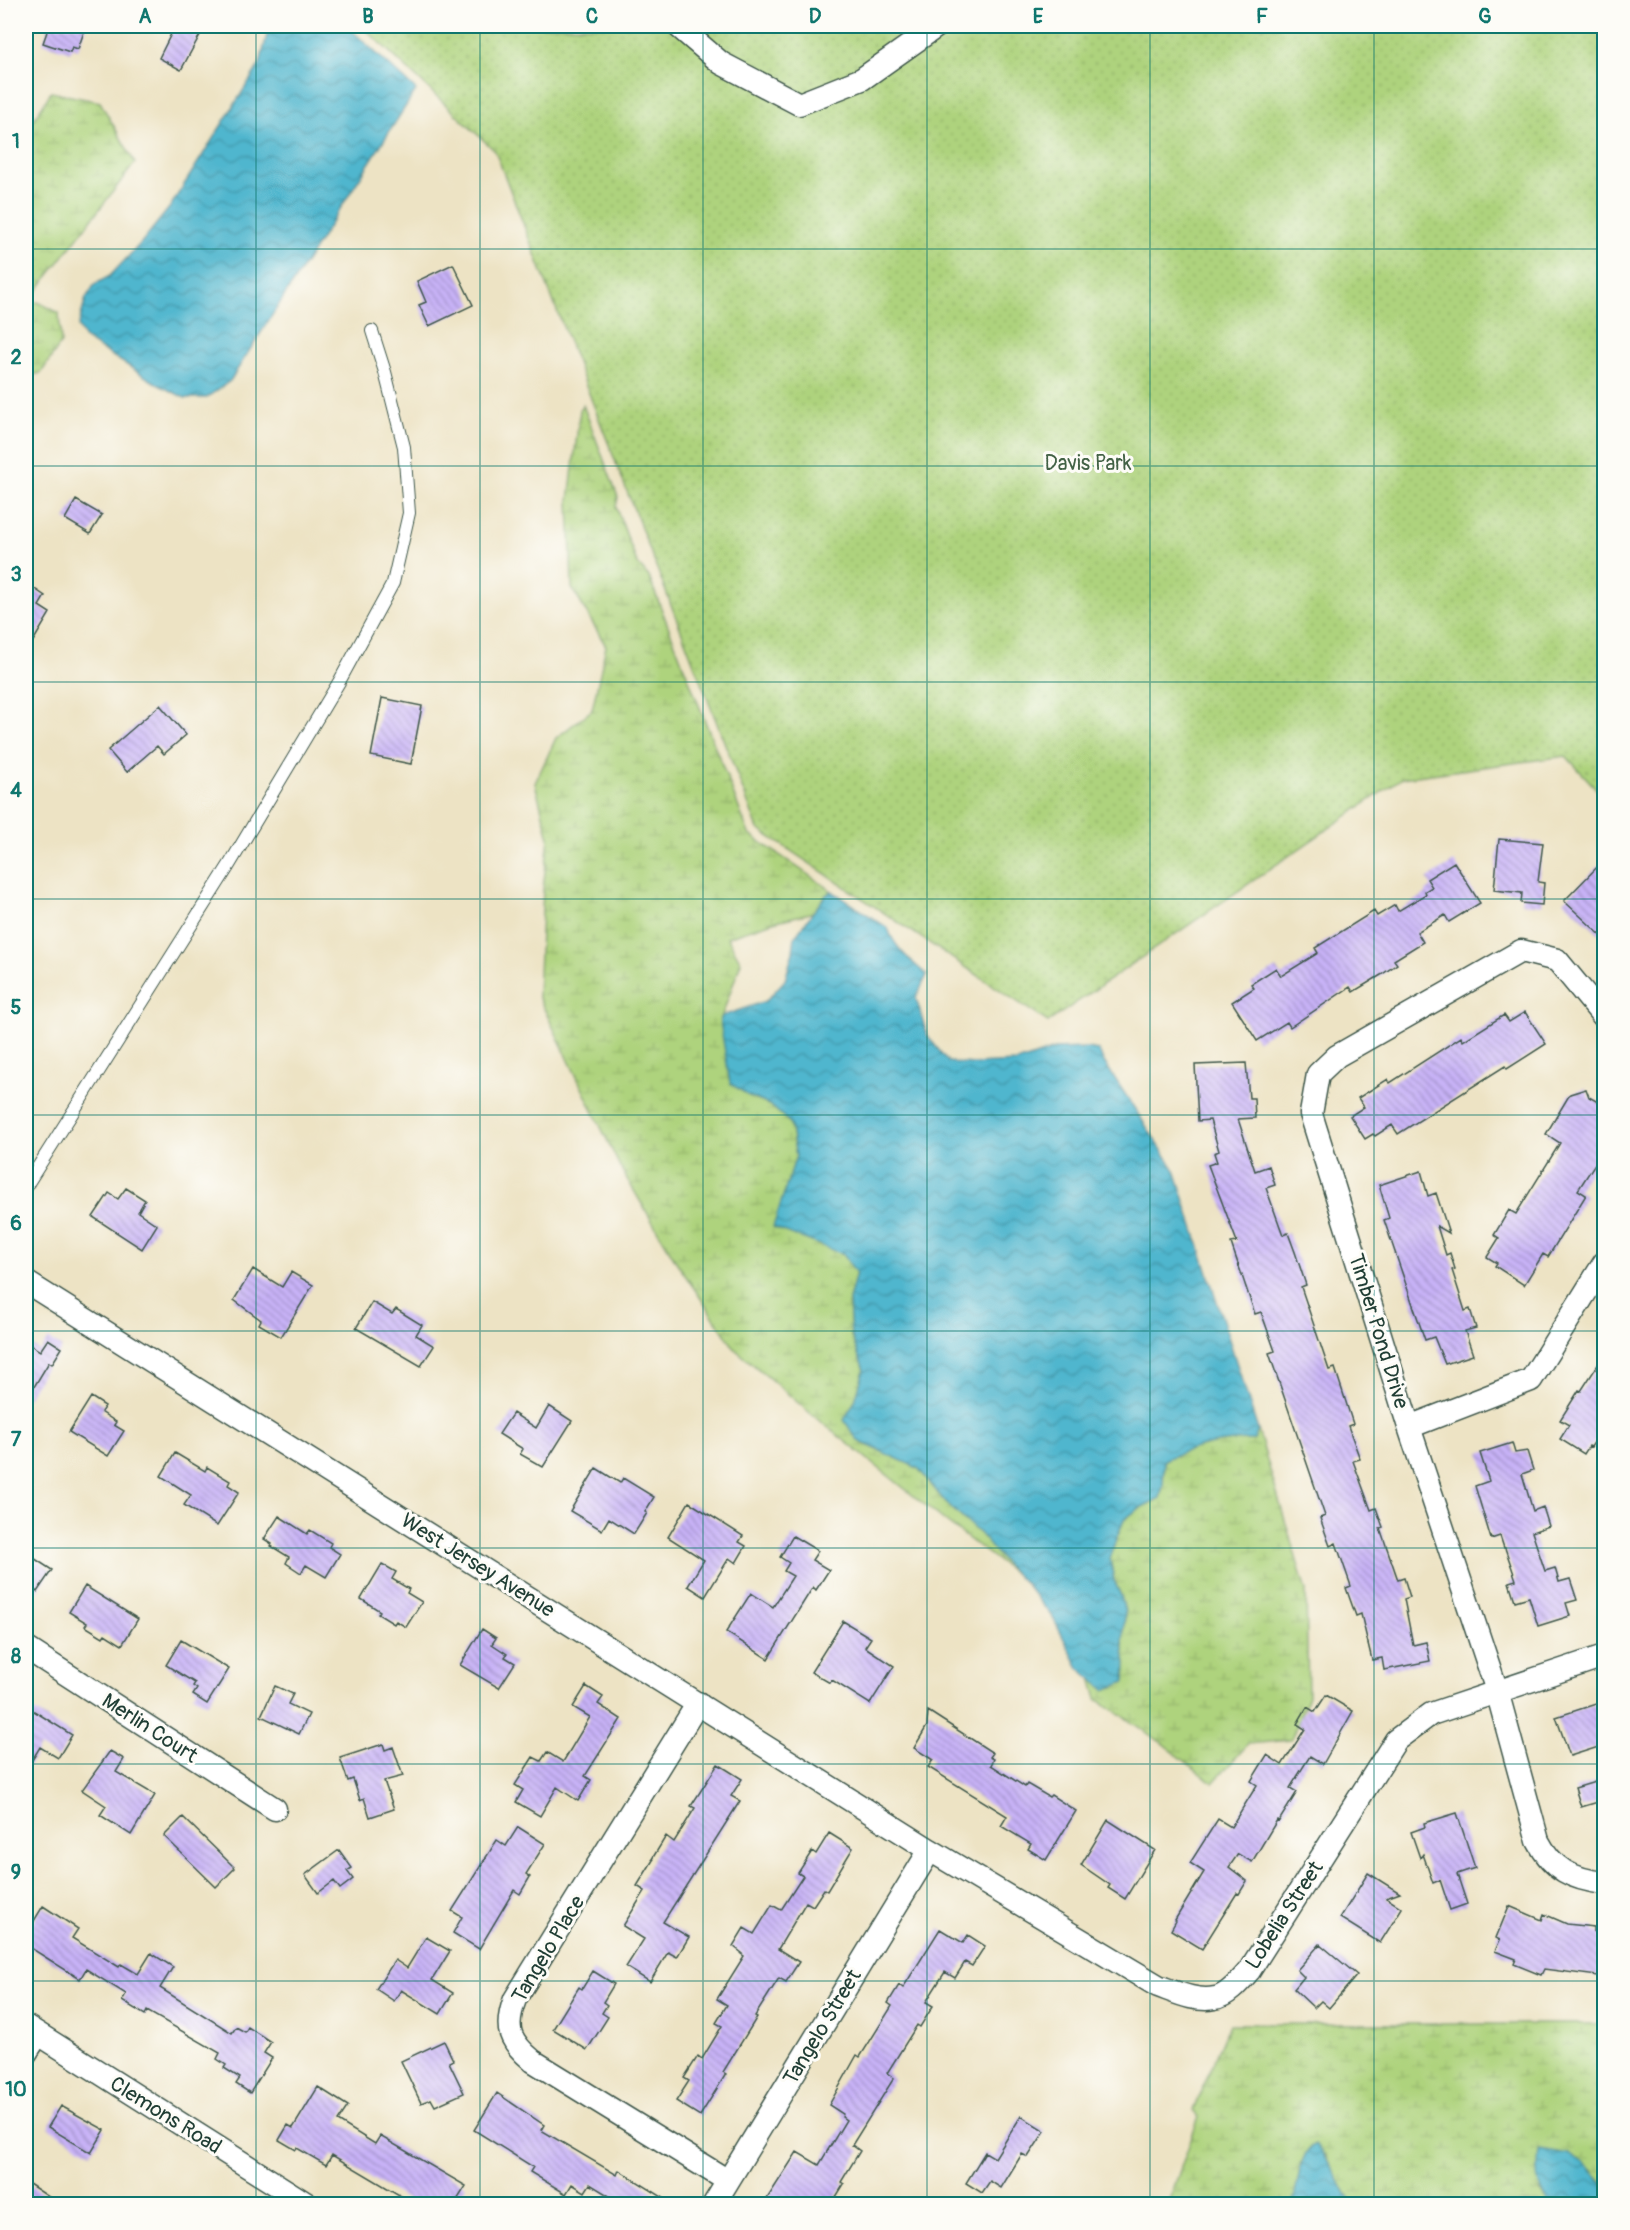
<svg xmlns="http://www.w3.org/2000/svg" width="1630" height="2230" viewBox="0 0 1630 2230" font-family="Pangolin,sans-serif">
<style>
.grass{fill:url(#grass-dots);stroke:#668858;stroke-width:1.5}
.wetland{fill:url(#wetland-marsh);stroke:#668858;stroke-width:1.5}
.water{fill:url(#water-waves);stroke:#377a81;stroke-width:1.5}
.building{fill:url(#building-back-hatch)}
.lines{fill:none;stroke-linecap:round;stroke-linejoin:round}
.service-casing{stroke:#3e564a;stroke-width:14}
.minor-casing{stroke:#3e564a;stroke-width:25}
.service{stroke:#fff;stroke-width:12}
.minor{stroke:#fff;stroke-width:22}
.grid{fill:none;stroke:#0f766e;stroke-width:1.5;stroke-opacity:0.55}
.labels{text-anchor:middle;stroke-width:6;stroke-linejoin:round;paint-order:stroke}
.park-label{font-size:21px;fill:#436246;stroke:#fdfcf7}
.street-label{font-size:21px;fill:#1f3d34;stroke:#fdfcf7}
.neatline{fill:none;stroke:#0f766e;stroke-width:2}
.grid-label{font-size:20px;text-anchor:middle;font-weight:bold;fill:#0f766e}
</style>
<defs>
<pattern id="grass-dots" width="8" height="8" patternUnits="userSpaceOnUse" patternTransform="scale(1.5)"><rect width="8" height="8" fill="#aed37d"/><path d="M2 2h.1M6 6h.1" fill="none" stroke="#95b66d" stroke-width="1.8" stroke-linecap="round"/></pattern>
<pattern id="wetland-marsh" width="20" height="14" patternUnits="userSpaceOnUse" patternTransform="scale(1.5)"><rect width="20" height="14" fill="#aed37d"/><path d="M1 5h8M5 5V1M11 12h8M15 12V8" fill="none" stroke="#95b66d"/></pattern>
<pattern id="water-waves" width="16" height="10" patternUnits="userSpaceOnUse" patternTransform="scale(1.5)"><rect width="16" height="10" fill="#4fb6ce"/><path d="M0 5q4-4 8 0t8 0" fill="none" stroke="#4195a8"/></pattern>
<pattern id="building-back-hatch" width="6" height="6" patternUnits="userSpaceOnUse" patternTransform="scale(1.5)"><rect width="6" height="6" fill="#c8b2f7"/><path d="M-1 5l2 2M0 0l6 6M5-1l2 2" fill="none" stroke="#a292c9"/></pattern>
</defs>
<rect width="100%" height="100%" fill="#fdfcf7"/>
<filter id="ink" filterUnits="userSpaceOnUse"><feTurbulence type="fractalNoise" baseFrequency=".0167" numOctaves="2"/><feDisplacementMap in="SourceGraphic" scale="12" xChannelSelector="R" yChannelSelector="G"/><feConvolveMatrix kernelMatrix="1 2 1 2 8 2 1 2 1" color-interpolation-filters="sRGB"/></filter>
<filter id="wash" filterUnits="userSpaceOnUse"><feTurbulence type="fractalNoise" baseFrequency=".008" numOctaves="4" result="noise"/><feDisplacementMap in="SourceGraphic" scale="24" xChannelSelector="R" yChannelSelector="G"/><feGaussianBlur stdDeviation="1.35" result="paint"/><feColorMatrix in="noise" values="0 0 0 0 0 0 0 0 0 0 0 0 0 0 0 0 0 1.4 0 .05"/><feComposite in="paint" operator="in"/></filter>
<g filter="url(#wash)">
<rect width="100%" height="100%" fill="#ede3c4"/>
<path class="grass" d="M362 26H1604V797L1566 756 1402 778 1048 1022 758 829 495 151Z"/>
<path class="wetland" d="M51 92 100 102 135 163 32 297 26 293V132Z
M38 302 59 313 61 343 41 373 26 376V304Z
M583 405 618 497 616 507 637 563 649 577 749 834 832 891 826 895 814 912 773 922 727 937 741 962 720 1021 749 1096 771 1106 790 1122 796 1156 787 1186 815 1242 844 1254 856 1273 849 1300 851 1335 864 1370 855 1401 845 1420 858 1441 918 1468 946 1503 980 1534 1018 1576 950 1525 816 1418 735 1349 677 1263 621 1169 538 996 543 889 549 838 535 783 556 738 592 710 606 646 572 588 569 500 580 410Z
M1258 1430 1306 1591 1308 1696 1291 1740 1248 1744 1213 1783 1162 1743 1097 1699 1091 1678 1105 1690 1126 1664 1123 1643 1125 1612 1121 1596 1114 1580 1110 1559 1116 1539 1124 1520 1138 1509 1160 1498 1163 1486 1164 1460C1191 1447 1223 1440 1254 1440Z
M1230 2024H1604V2185L1590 2169 1540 2190 1550 2204H1353L1336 2178 1325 2154 1301 2163 1297 2192 1292 2204H1168L1199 2117 1193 2110Z"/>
<path class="water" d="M269 26H347L416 90 230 381 206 398H185L159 385 85 339 78 327 86 298 95 284 110 276 141 243 170 207 260 64Z
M832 891 888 928C894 948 912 962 927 975L916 998 927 1035 948 1062 974 1064 1017 1062 1055 1049 1087 1048 1098 1050 1104 1062 1175 1170 1258 1430 1254 1440C1223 1440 1192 1447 1164 1460L1163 1486 1160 1498 1138 1509 1124 1520 1116 1539 1110 1559 1114 1580 1121 1596 1125 1612 1123 1643 1126 1664 1125 1682 1105 1690 1079 1668 1053 1618 1024 1582 1006 1565 980 1534 946 1503 918 1468 858 1441 844 1420 855 1401 864 1370 851 1335 849 1300 856 1273 843 1254 773 1227 796 1156 790 1123 771 1106 749 1096 730 1083 720 1021 722 1016 766 1001 785 980 793 952 795 936 826 895Z
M1315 2145C1332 2161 1339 2186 1353 2204H1292C1300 2185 1297 2154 1315 2145Z
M1539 2149 1568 2154 1590 2169 1604 2185V2204H1550C1536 2185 1537 2172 1539 2149Z"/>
<g id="blocks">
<path class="building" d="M49 26H86L78 49 72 47 70 52 43 43Z
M175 26H187L201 33 181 70 159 58Z
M453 264 473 305 429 326 419 305 426 302 417 281Z
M76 500 102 515 90 534 65 519Z
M26 583 45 596 39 606 50 613 26 653Z
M382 698 422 706 411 764 371 756Z
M160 705 186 735 164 754 157 746 127 772 108 750Z
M1499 839 1543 843 1538 882 1544 883 1542 905 1521 903 1522 893 1494 890Z
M1605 859V939L1564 901Z
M1454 862 1480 903 1449 922 1445 915 1417 932 1423 942 1394 960 1397 964 1381 975 1353 992 1350 987 1290 1027 1287 1022 1257 1041 1232 1002 1254 988 1251 984 1276 968 1281 976 1318 953 1315 948 1374 911 1377 916 1395 905 1398 911 1426 894 1425 891 1432 887 1427 879Z
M1525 1012 1546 1044 1507 1069 1505 1066 1398 1134 1392 1125 1375 1136 1373 1134 1365 1139 1350 1116 1364 1107 1358 1098 1388 1079 1390 1083 1461 1037 1463 1041 1504 1015 1509 1022Z
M1246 1063 1249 1098H1254L1255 1118 1238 1119 1255 1171 1269 1166 1275 1185 1266 1188 1283 1235 1288 1233 1295 1252 1306 1285 1301 1287 1329 1370 1335 1368 1353 1424 1348 1426 1360 1459 1353 1461 1371 1510 1376 1508 1383 1527 1380 1528 1398 1580 1404 1578 1410 1597 1404 1599 1413 1645 1426 1642 1430 1661 1384 1670 1382 1658 1372 1660 1361 1614 1356 1616 1346 1588 1351 1586 1336 1543 1330 1546 1320 1518 1325 1516 1269 1353 1275 1351 1261 1312 1255 1314 1231 1243 1237 1242 1208 1165 1217 1162 1214 1153 1219 1151 1210 1120 1198 1121 1195 1065Z
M1586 1089 1589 1097 1605 1106V1148L1578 1190 1586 1195 1548 1257 1543 1254 1524 1285 1495 1266 1497 1263 1487 1257 1499 1238 1494 1235 1509 1210 1516 1214 1560 1143 1546 1134 1570 1094Z
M1421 1171 1428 1196 1436 1193 1449 1233 1437 1226 1446 1255 1450 1253 1455 1269 1452 1270 1465 1311 1470 1309 1476 1328 1465 1331 1473 1355 1445 1364 1434 1337 1425 1340 1384 1220 1389 1218 1379 1185Z
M126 1188 145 1200 138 1212 157 1225 142 1249 93 1217 109 1193 118 1199Z
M253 1269 282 1287 291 1272 313 1285 281 1337 259 1324 261 1320 234 1300Z
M372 1302 392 1314 396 1309 422 1325 416 1335 434 1346 421 1366 356 1328Z
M48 1339 62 1348 52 1364 49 1362 26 1400V1342L40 1351Z
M1605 1354V1426L1591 1447 1589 1446 1584 1454 1560 1439 1569 1425 1560 1420 1579 1390 1581 1391Z
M91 1397 105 1406 101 1412 116 1422 114 1425 124 1431 108 1456 69 1432Z
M549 1406 572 1421 543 1467 520 1454 523 1449 499 1434 513 1413 536 1428Z
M1512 1443 1515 1453 1527 1451 1533 1470 1522 1474 1533 1511 1543 1507 1549 1526 1532 1532 1545 1571 1555 1568 1559 1582 1570 1579 1577 1600 1566 1603 1570 1616 1538 1626 1529 1597 1515 1601 1509 1582 1516 1580 1505 1548H1504L1500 1536 1491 1539 1475 1486 1489 1481 1480 1453Z
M175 1453 205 1471 207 1467 230 1481 228 1485 239 1492 217 1526 184 1505 191 1495 161 1476Z
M596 1468 620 1483 623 1478 654 1497 645 1512 647 1513 634 1534 609 1518 602 1530 570 1511Z
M689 1502 743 1536 739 1542 746 1546 736 1563 729 1558 705 1597 688 1586 704 1560 668 1537Z
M279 1516 307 1534 310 1530 331 1543 329 1547 340 1554 326 1577 306 1565 301 1573 286 1563 289 1557 271 1546 272 1544 264 1539Z
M793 1536 818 1551 812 1560 829 1570 816 1590 813 1587 768 1659 726 1632 751 1593 773 1607 793 1576 784 1571 789 1563 780 1557Z
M26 1553 52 1570 37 1592 26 1585Z
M382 1564 396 1572 392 1579 409 1589 407 1593 422 1602 406 1627 396 1621 394 1624 378 1614 380 1611 361 1599Z
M85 1586 138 1619 122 1645 105 1634 103 1637 85 1626 87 1623 69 1612Z
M843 1621 871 1638 865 1647 894 1666 870 1704 832 1680 830 1683 811 1672Z
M482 1629 496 1638 492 1644 507 1654 505 1657 515 1663 499 1688 460 1665Z
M181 1640 229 1669 207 1704 193 1695 197 1689 193 1686 195 1683 166 1665Z
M275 1686 293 1694 288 1704 309 1714 299 1734 261 1716Z
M586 1686 603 1697 598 1704 621 1719 585 1776 591 1780 578 1801 557 1787 540 1816 516 1802 523 1790 515 1785 533 1757 541 1761 547 1752 563 1762 590 1717 573 1707Z
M1326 1695 1353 1711 1323 1764 1310 1756 1290 1788 1297 1792 1279 1821 1277 1820 1252 1862 1238 1854 1229 1867 1247 1881 1239 1894 1237 1893 1202 1949 1171 1930 1176 1921 1175 1920 1204 1872 1190 1863 1218 1819 1231 1827 1257 1785 1251 1781 1267 1755 1282 1765 1305 1729 1297 1724 1307 1707 1315 1712Z
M1605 1701V1745L1570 1756 1556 1717Z
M26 1706 72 1735 58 1758 40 1747 26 1770Z
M928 1711 993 1753 990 1757 994 1759 991 1765 1025 1787 1027 1784 1049 1797 1051 1795 1076 1811 1046 1860 1028 1849 1031 1844 1001 1826 1007 1816 928 1767 933 1760 914 1748 927 1726Z
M383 1744 385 1750 393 1747 403 1776 384 1781 394 1809 370 1817 364 1798 360 1800 353 1779 348 1781 340 1758Z
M110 1751 124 1759 116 1772 155 1795 131 1835 100 1815 106 1806 82 1790Z
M718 1764 742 1779 731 1796 740 1801 663 1922 689 1937 677 1957 668 1952 650 1982 626 1967 644 1939 623 1926 645 1891 637 1886 653 1860 652 1859 666 1836 674 1842 695 1808 691 1806Z
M1605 1779V1800L1581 1807 1575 1788Z
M1457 1813 1475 1868 1457 1874 1467 1904 1450 1910 1440 1880 1433 1883 1423 1854 1420 1858 1411 1832 1425 1827 1424 1823Z
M183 1817 235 1868 216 1887 164 1836Z
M1108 1820 1155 1850 1125 1899 1108 1888 1110 1885 1081 1865Z
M518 1827 545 1844 526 1874 530 1877 520 1894 514 1890 479 1949 453 1933 462 1917 452 1911 497 1840 506 1846Z
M829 1833 853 1848 827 1891 824 1889 813 1906 806 1902 778 1949 799 1962 786 1982 779 1978 755 2016 757 2017 723 2072 726 2074 700 2116 676 2101 689 2081 684 2078 698 2056 702 2059 722 2026 716 2023 727 2005 717 1999 744 1956 741 1954 742 1953 733 1946 744 1928 754 1934 772 1905 781 1910 803 1876 798 1873 812 1851 816 1854Z
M339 1850 352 1868 347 1871 353 1879 340 1889 334 1881 318 1893 305 1875Z
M1368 1873 1400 1893 1386 1898 1402 1908 1380 1943 1340 1918Z
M43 1906 78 1929 72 1938 119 1967 121 1964 138 1974 151 1953 173 1967 160 1988 232 2033 236 2027 245 2032 248 2027 271 2042 264 2053 272 2058 250 2093 236 2084 240 2078 224 2068 226 2065 217 2059 220 2053 147 2011 145 2015 122 2001 126 1994 86 1969 80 1979 26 1945V1934Z
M1509 1906 1542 1920 1544 1914 1567 1924 1594 1927V1932L1605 1934V1977L1544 1969 1541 1975 1514 1964 1516 1959 1495 1951 1500 1940 1496 1938Z
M940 1929 963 1943 968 1935 985 1946 972 1966 965 1962 955 1978 945 1972 926 2002 933 2006 920 2027 917 2025 887 2073 894 2078 852 2145 860 2151 841 2182 844 2184 831 2205H763L797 2152 819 2165 846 2120 842 2117 843 2114 829 2105 857 2055 860 2057 892 2006 888 2003 899 1985 903 1988Z
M426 1937 450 1951 432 1980 453 1993 440 2014 401 1990 394 2001 376 1989 395 1960 407 1968Z
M1320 1944 1357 1975 1329 2008 1321 2001 1314 2008 1294 1989 1304 1977 1297 1970Z
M593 1971 614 1984 603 2002 607 2005 602 2013 608 2017 587 2050 553 2029 579 1987 582 1989Z
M444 2041 453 2060 449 2062 464 2093 435 2106 431 2099 421 2103 401 2061Z
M318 2087 348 2106 338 2121 375 2144 380 2136 466 2186 454 2205H416L332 2155 326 2165 297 2148 296 2150 279 2140 288 2125 293 2128Z
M497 2093 544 2125 541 2130 617 2175 619 2170 675 2205H624L590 2184 585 2192 572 2184 566 2194 530 2172 533 2167 474 2130Z
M61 2106 105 2130 91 2153 48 2127Z
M1021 2116 1045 2131 1028 2157 1022 2154 1001 2188 990 2181 982 2193 966 2183 985 2152 995 2158Z
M26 2182 61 2205H26Z"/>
</g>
</g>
<g filter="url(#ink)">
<use href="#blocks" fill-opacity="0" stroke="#3e564a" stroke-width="1.5"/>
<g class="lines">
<g class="service-casing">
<path id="service" d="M26 1186 228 867 339 682 393 583 409 513 404 447 385 372 372 331"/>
</g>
<g class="minor-casing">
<path id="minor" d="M678 26 721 63 799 104 862 79 937 26
M1604 1017 1557 960 1521 951 1337 1056 1318 1074 1311 1114 1409 1427 1497 1691 1538 1841C1553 1870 1572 1879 1604 1883
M26 1282 930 1850 1158 1986C1175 1992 1196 2002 1215 1998 1228 1996 1240 1981 1249 1971L1396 1740 1431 1714 1604 1656
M1409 1427 1531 1380 1604 1263
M26 1648 275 1809
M698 1703 515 1999C504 2028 509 2041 533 2061L728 2181
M26 2026 307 2204
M26 2053 38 2034
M714 2204 930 1850"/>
</g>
<use href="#service" class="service"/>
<use href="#minor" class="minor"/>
</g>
</g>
<path class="grid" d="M256 26V2204M480 26V2204M703 26V2204M927 26V2204M1150 26V2204M1374 26V2204M26 249H1604M26 466H1604M26 682H1604M26 899H1604M26 1115H1604M26 1331H1604M26 1548H1604M26 1764H1604M26 1981H1604"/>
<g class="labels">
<g class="park-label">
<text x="1088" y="470">Davis Park</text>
</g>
<g class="street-label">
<text transform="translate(1379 1331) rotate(73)" y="7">Timber Pond Drive</text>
<text transform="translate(478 1565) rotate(32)" y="7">West Jersey Avenue</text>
<text transform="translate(150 1728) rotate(33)" y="7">Merlin Court</text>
<text transform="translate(1284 1915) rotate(-57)" y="7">Lobelia Street</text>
<text transform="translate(548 1949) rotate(-59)" y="7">Tangelo Place</text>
<text transform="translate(822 2027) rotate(-59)" y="7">Tangelo Street</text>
<text transform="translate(166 2115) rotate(32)" y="7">Clemons Road</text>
</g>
</g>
<rect width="1630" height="2230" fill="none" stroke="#fdfcf7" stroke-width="66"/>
<rect x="33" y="33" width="1564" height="2164" class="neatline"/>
<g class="grid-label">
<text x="145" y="23">A</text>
<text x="368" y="23">B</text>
<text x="592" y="23">C</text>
<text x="815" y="23">D</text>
<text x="1038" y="23">E</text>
<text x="1262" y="23">F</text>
<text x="1485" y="23">G</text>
<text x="16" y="148">1</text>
<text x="16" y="364">2</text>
<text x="16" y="581">3</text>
<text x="16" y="797">4</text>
<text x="16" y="1014">5</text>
<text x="16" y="1230">6</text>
<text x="16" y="1446">7</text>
<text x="16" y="1663">8</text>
<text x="16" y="1879">9</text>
<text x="16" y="2096">10</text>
</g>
</svg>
